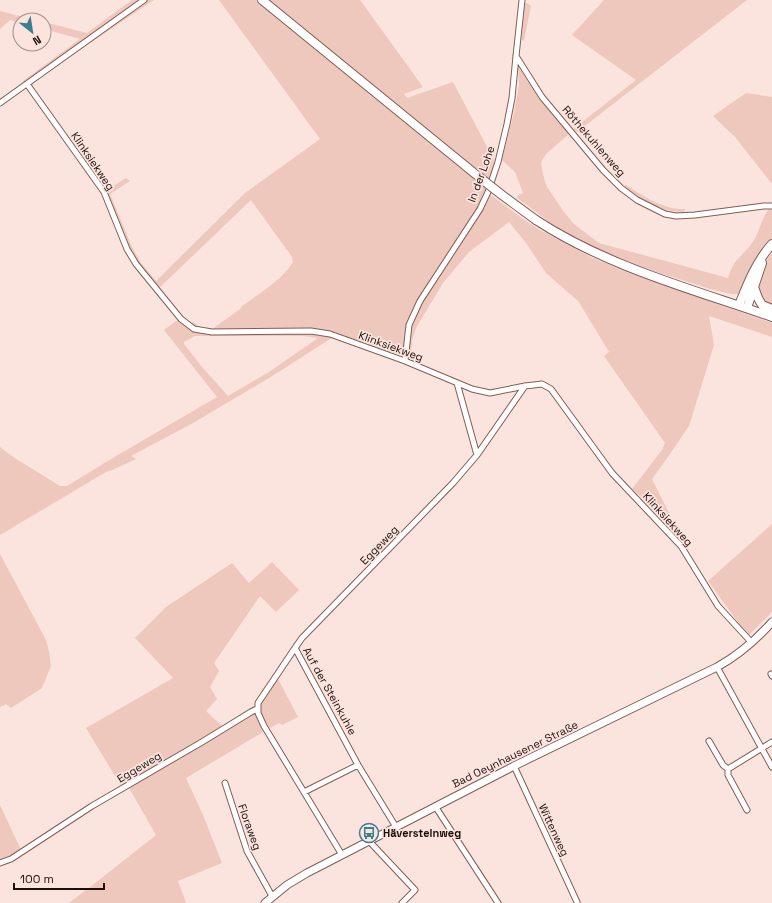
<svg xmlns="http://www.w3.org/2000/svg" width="772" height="903" viewBox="0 0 772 903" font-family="'Space Grotesk',sans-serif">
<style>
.green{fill:#eec7bd;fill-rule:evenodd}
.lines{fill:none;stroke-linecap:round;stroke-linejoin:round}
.street-casing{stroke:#805e55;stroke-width:7}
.secondary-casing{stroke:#805e55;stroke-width:9}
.primary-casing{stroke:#805e55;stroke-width:10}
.street{stroke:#fff;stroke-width:5}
.secondary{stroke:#fff;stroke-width:7}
.primary{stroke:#fff;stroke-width:8}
.primary-bridge-casing{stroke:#805e55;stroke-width:10;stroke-linecap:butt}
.primary-bridge{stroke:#fff;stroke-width:8}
.labels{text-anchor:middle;stroke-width:3.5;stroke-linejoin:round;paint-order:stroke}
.street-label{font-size:11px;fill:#1c0f0b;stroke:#fce4de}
.poi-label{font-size:11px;font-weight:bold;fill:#1c0f0b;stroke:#fce4de;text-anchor:start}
</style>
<rect width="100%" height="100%" fill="#fce4de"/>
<path class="green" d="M132 0H154L35 80 33 84V89L107 190 126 178 130 181 110 194 132 247 141 263 156 281 245 193 320 139 219 0H360L423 87 404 94 407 98 453 82 495 162 490 177 480 202 485 206 491 195 523 219 540 230 593 258 629 273 772 323V337L709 316 714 345 689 426 670 454 652 479 684 543 639 495 632 489 662 450 665 443 604 356 609 352 580 304 579 302 546 273 526 243 509 222 469 252 443 283 416 328 412 341 411 356 391 353 338 334 269 378 193 423 131 456 136 459 112 470 106 472 0 535V447L13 457 60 486H67L106 462 217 397 164 330 179 319 187 326 193 322 201 328 211 330 240 309 242 306C260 293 281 281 293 262L292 257 251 200 156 291 134 264 103 193 23 81 80 39 44 29V22L87 33ZM195 336H303L318 338 269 372 228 396 202 367 184 344V342Z
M604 0H747L577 132 573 129 636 80 572 35Z
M525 2 531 6 524 41 522 40 521 38Z
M0 11 35 20H20V23L10 20 0 29Z
M518 66 539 99 569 134 547 153 542 160 541 164 545 182 547 187 564 212 574 224 599 243 728 278C730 272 732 266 736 261 743 253 753 245 757 234 761 226 763 216 769 209L772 210V238L760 253 742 289 738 294H731L710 289 626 262 605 253 575 238 555 226 516 197 523 193 515 172 502 160 514 113 519 85Z
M746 93 772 97V184L735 137 713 116Z
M626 185C643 196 663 210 685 209L684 213 666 210 638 198 624 186Z
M772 253V307C769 306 767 304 764 302 761 298 758 293 758 288 757 277 766 261 772 253Z
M772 524V612L748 636 708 581Z
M0 554 46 640 49 652 51 666 42 688 11 708 6 704 0 707Z
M272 562 299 590 276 612 260 596 214 663 219 671 210 687 217 699 206 711 222 726 253 706 256 715 263 732 186 778 203 815 222 863 178 881 186 903H69L94 884 156 835 129 788C106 801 83 815 61 829 42 842 22 857 0 864V805L21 850 93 803 121 786 86 728 173 678 135 638 166 607 232 563 249 583Z
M277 677 298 717 282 725 279 723 270 728C264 723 259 714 259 705Z"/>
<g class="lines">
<g class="street-casing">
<path id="street" d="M516 56 542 97 603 170 621 188 637 200 665 214 676 216 695 215 764 206H772
M27 84 104 192 127 249 136 264 181 319 194 329 212 332 311 331 330 334 405 361 472 389 490 393 525 386 542 384 551 389 612 473 681 546 718 606 752 643
M0 103 144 0
M405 361 409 325 420 301 480 209 488 192 498 162 507 124 512 98 516 56 522 0
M457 383 477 455
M295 648 358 765 396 827
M717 667 772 767
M771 674 772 676
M709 741 723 765 728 769V775L747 810
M514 766 577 902
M728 769 772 742
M225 783 247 851 272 896
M304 792 358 765
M435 806 498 903
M369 841 415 890 402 903
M342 855 264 726 258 713V703L295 648 302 638 453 483 477 455 525 386
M0 863 11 859 92 806 202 742 251 712 257 709"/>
</g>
<g class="secondary-casing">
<path id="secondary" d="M265 903 287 885 307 873 369 841 514 766 717 667C739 655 755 641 772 622"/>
</g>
<g class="primary-casing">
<path id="primary" d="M262 0 479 177
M536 220C608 267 692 289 772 317
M754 287 758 298 762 305 772 309
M739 305C748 283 756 262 772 244
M747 308 762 263"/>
</g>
<use href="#street" class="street"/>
<use href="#secondary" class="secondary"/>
<use href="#primary" class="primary"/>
<g class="primary-bridge-casing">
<path id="primary-bridge" d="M479 177 502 195 536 220"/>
</g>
<use href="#primary-bridge" class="primary-bridge"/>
</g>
<defs>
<g id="bus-ring" transform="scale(1)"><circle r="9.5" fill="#fce4de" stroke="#3b7e8e" stroke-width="1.5"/><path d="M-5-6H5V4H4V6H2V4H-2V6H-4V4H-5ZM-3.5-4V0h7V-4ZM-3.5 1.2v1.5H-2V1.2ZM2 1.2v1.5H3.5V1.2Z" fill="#3b7e8e"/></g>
</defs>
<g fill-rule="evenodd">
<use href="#bus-ring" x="369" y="833"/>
</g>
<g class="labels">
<g class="street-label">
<text transform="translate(594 141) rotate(49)" y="4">Röthekuhlenweg</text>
<text transform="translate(93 161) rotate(56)" y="4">Klinksiekweg</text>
<text transform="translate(481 174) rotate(-70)" y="4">In der Lohe</text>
<text transform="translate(391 346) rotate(20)" y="4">Klinksiekweg</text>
<text transform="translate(668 519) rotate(48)" y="4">Klinksiekweg</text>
<text transform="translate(379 545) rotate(-46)" y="4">Eggeweg</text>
<text transform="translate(330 691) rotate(61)" y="4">Auf der Steinkuhle</text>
<text transform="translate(515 754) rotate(-26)" y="4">Bad Oeynhausener Straße</text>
<text transform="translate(139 767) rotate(-31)" y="4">Eggeweg</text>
<text transform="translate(250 827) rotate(70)" y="4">Floraweg</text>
<text transform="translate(554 830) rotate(65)" y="4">Wittenweg</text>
</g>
<g class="poi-label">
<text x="383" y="837">Häversteinweg</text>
</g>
</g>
<g transform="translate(32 32) rotate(150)"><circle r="19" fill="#fce4de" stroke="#a28f8a"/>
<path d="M0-3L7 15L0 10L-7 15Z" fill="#3b7e8e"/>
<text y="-6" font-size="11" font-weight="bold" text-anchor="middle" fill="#1c0f0b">N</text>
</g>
<path d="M14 883v6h90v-6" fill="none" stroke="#1c0f0b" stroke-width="2"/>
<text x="20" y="883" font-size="12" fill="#1c0f0b" stroke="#fce4de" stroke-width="3" paint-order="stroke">100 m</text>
</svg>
